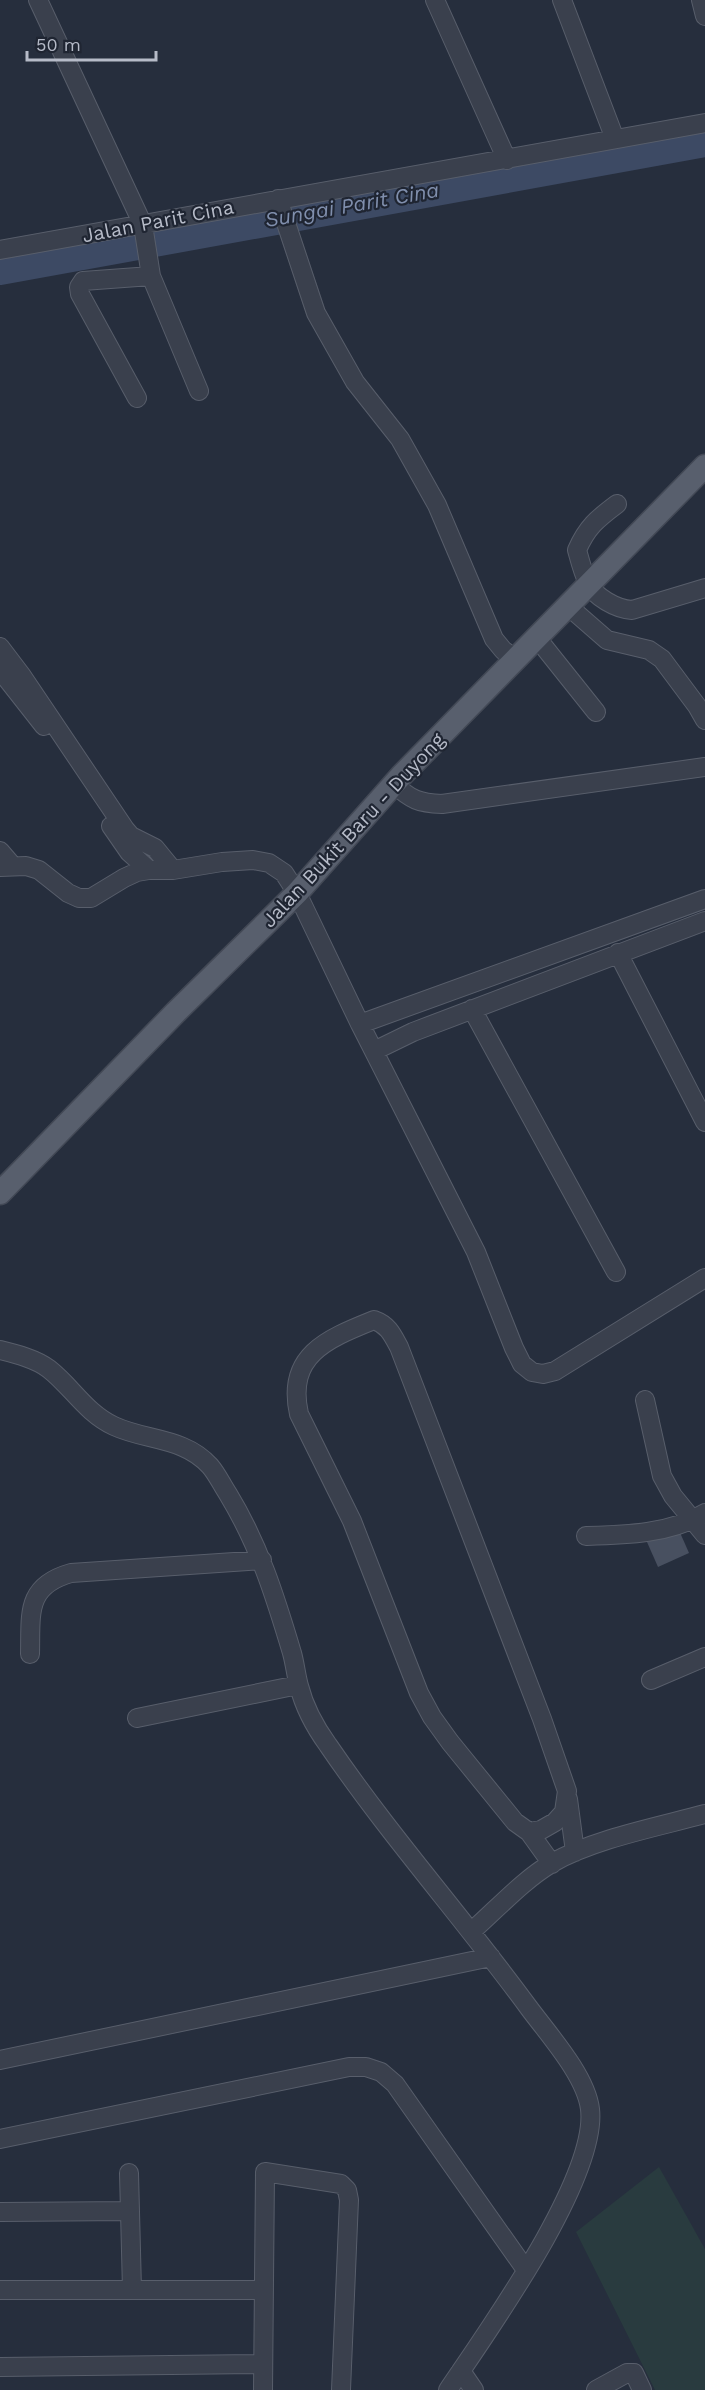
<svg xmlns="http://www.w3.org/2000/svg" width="705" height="2390" viewBox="0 0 705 2390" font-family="'Work Sans',sans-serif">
  <rect width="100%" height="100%" fill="#262e3d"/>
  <path fill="#293b3f" d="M659,2167L705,2249V2390H655L576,2232Z"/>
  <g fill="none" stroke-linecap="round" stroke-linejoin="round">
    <path stroke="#3d4a64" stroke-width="32" d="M0,269L705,141"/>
  </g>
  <path fill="#485060" d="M678,1528L689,1553L658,1567L647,1542Z"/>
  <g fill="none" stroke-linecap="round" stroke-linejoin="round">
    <g stroke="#585e6b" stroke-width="20">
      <path id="minor" d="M38,0L143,225L151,276L83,281L79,287L80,294L137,398
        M435,0L507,160
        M562,0L615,139
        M701,0L705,16
        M278,199L316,313L355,382L400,439L437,505L494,639L503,650L516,660
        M0,250L705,123
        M151,276L199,391
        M617,504C597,519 587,527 577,550C580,561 583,573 588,583C595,597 616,609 632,610L705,588
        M568,606L607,640L649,650L662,659L697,706L705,720
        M537,638L596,712
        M0,647L22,676L125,829L131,836L155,848L173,870
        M0,670L44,726
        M394,784C411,800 419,803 442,804L705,767
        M111,826L129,852L149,870
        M0,851L12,865
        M0,867L26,866L39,870L68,893L79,898H91L124,878L137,872L149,870H173L222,862L253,860L269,863L284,873L297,893L360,1024L476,1252L514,1348L522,1364L532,1372L543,1374L555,1371L705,1278
        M618,953L705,1122
        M472,1009L616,1272
        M360,1024L705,899
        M374,1051L413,1032L705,921
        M0,1350C16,1354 36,1359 49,1369C72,1387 86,1413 114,1426C146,1441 184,1437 210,1466C217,1474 222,1485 228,1494C259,1545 275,1596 292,1653C295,1664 296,1675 299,1686C304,1706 315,1727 328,1745C390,1836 464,1919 529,2008C549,2035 586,2076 590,2109C598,2178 487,2332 448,2390
        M645,1400L662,1476L673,1496L705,1535
        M586,1536C626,1535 670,1534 705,1513
        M30,1654C31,1614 25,1586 71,1573L262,1560
        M651,1680L705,1657
        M137,1718L298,1685
        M568,1799L575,1852
        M529,1832L541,1830L555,1822L564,1812L567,1791L542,1719L399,1347C392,1334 388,1325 374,1320C327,1339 286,1355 299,1414L352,1521L419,1693L432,1717L450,1742L515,1822L529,1832L552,1864
        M472,1931C497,1909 523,1880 552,1863C594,1839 657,1827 705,1814
        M0,2060L491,1957
        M0,2139L349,2067H366L381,2072L395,2084L526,2270
        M129,2173L132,2290
        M0,2212L130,2211
        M0,2290H264
        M0,2367L263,2364
        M461,2371L474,2390
        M263,2390L265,2172L341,2184L347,2190L349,2200L341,2390
        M596,2390L627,2373H634L642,2390"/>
    </g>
    <g stroke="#434956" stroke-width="25">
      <path id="major" d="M0,1193L176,1012L297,893L401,776L705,466"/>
    </g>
    <use href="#minor" stroke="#3a404d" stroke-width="18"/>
    <use href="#major" stroke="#585f6d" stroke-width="22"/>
  </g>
  <g text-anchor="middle" stroke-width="4.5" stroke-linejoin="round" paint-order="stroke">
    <g font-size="20" fill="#b6bbc8" stroke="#1f2532">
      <text transform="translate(158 221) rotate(-11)" y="7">Jalan Parit Cina</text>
      <text transform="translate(353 830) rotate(-47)" y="7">Jalan Bukit Baru - Duyong</text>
    </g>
    <g font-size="21" font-style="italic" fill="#808fad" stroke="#1f2532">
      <text transform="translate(352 205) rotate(-10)" y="7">Sungai Parit Cina</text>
    </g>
  </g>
  <path d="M27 51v9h129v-9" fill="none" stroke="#b6bbc8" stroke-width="3"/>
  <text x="36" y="51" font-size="18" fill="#b6bbc8" stroke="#1f2532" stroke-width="4.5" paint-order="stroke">50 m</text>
</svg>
